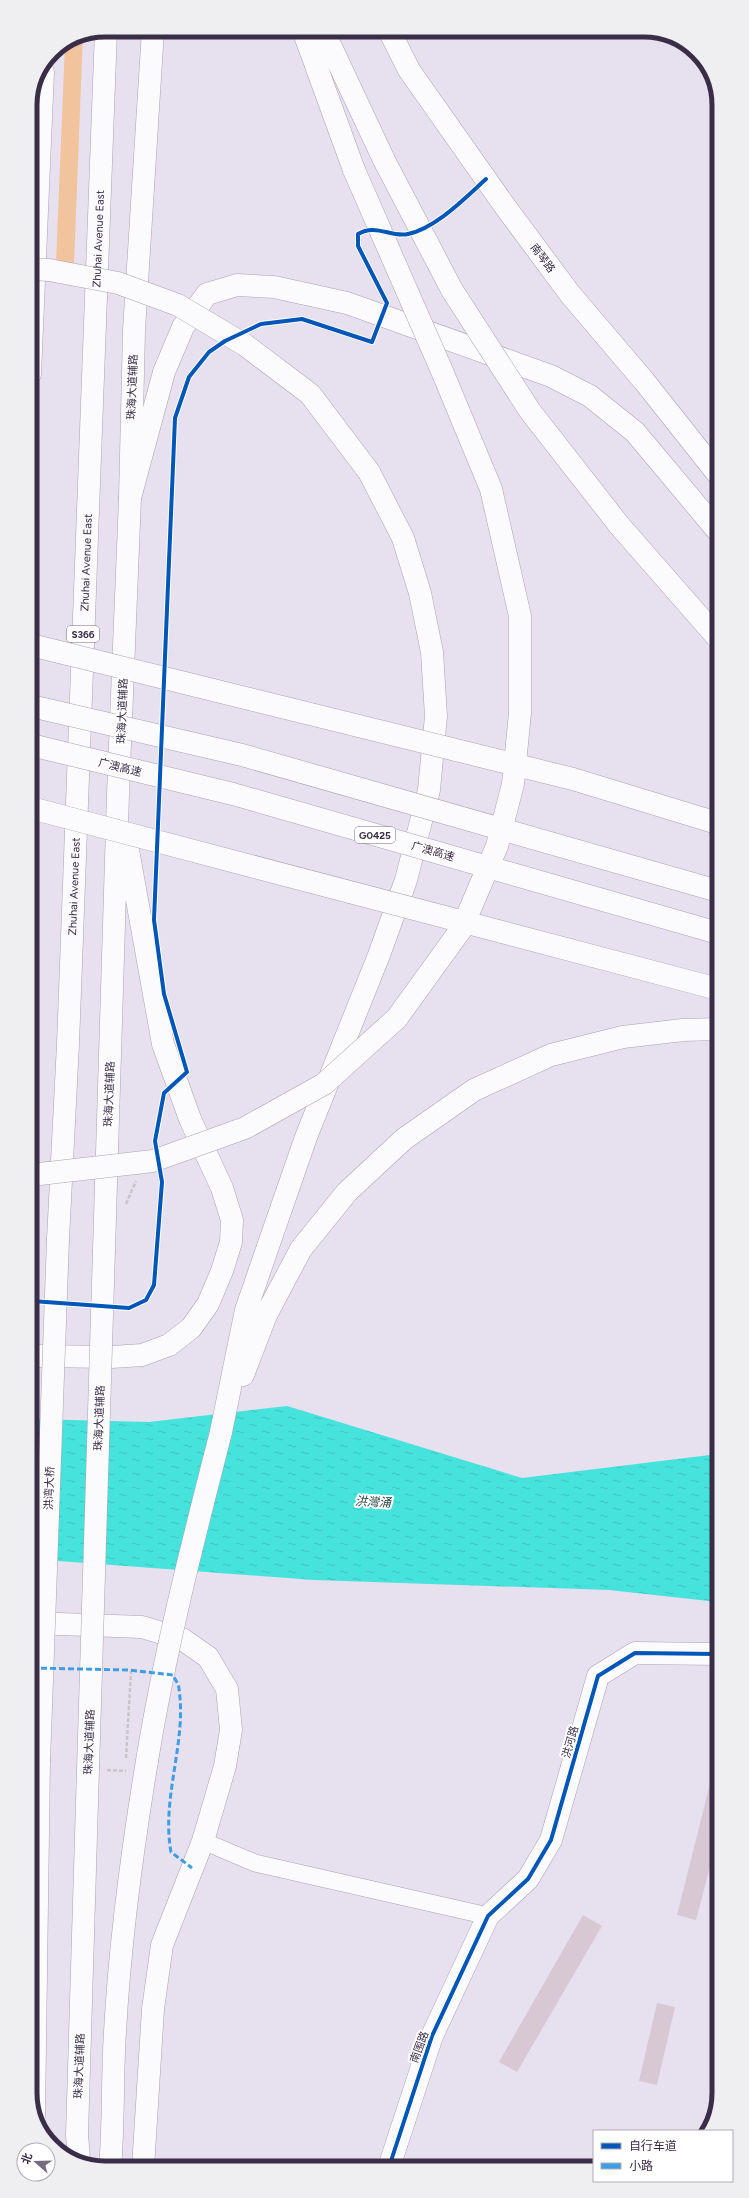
<svg xmlns="http://www.w3.org/2000/svg" width="749" height="2198" viewBox="0 0 749 2198" font-family="Figtree,'Noto Sans SC',sans-serif">
  <defs>
    <pattern id="water-ripples" width="26" height="14" patternUnits="userSpaceOnUse"><rect width="26" height="14" fill="#46e3dd"/><path d="M2 4q2-2 4 0t4 0M15 11q2-2 4 0t4 0" fill="none" stroke="#3ec3bf"/></pattern>
  </defs>
  <rect width="100%" height="100%" fill="#e7e0ef"/>
  <path fill="#f1c49e" d="M83,34L74,265L56,263L65,43L76,36Z"/>
  <path fill="url(#water-ripples)" d="M287,1406L522,1478L718,1454V1602L609,1590L314,1580L32,1559V1419L149,1422Z"/>
  <path fill="#d8c8d3" d="M714,1768L719,1769V1833L696,1920L677,1915Z
    M583,1915L602,1926L517,2072L499,2062Z
    M657,2003L675,2007L657,2085L639,2081Z"/>
  <g fill="none" stroke-linecap="round" stroke-linejoin="round">
    <g stroke="#aba2b4" stroke-width="18">
      <path id="minor" d="M203,1841L255,1863L488,1916"/>
    </g>
    <g stroke="#aba2b4" stroke-width="23">
      <path id="tertiary" d="M389,2167L432,2036L488,1916L528,1879L551,1840L598,1676L635,1653L718,1654"/>
    </g>
    <g stroke="#aba2b4" stroke-width="23">
      <path id="secondary" d="M104,1250L118,794L130,498L134,330L153,30
        M32,1356L112,1357L142,1355L169,1345L191,1328L208,1304L222,1271L231,1242L232,1220L222,1188L190,1119L163,1044L126,839
        M32,1623L142,1627L182,1639L208,1657L227,1689L231,1730L225,1766L203,1841L162,1945L153,2009L143,2168
        M79,2159L77,2135L88,1769"/>
    </g>
    <g stroke="#aba2b4" stroke-width="23">
      <path id="primary" d="M389,30L409,70L504,205L570,294L644,381L717,473
        M130,498L164,372L183,327L207,294L237,285L274,287L347,303L551,376L590,396L635,432L717,530"/>
    </g>
    <g stroke="#aba2b4" stroke-width="23">
      <g id="trunk">
        <path d="M30,374L43,72"/>
        <path id="s1" d="M58,1239L68,1044L106,30"/>
        <path d="M34,2115L39,1761"/>
      </g>
    </g>
    <g stroke="#aba2b4" stroke-width="23">
      <path id="motorway" d="M303,30L354,170
        M323,30L384,160
        M243,1375L266,1315L301,1249L347,1192L404,1139L474,1090L551,1055L623,1037L683,1030L718,1029
        M221,1432L246,1310L306,1137L379,955L406,880L429,790L436,716L432,652L420,593L403,538L369,472
        M110,2168C114,2122 112,2077 115,2032C120,1941 132,1851 147,1761"/>
    </g>
    <path stroke="#c8c4cc" stroke-width="2.5" stroke-dasharray="4 2" stroke-linecap="butt" d="M126,1204L136,1181
      M126,1758L131,1671
      M107,1770L126,1771"/>
    <use href="#minor" stroke="#fbfafd" stroke-width="17"/>
    <use href="#tertiary" stroke="#fbfafd" stroke-width="22"/>
    <use href="#secondary" stroke="#fbfafd" stroke-width="22"/>
    <use href="#primary" stroke="#fbfafd" stroke-width="22"/>
    <use href="#trunk" stroke="#fbfafd" stroke-width="22"/>
    <use href="#motorway" stroke="#fbfafd" stroke-width="22"/>
    <g stroke="#aba2b4" stroke-width="23" stroke-linecap="butt">
      <path id="secondary-bridge" d="M88,1769L104,1250"/>
    </g>
    <g stroke="#aba2b4" stroke-width="23" stroke-linecap="butt">
      <path id="trunk-bridge" d="M39,1761L58,1239"/>
    </g>
    <g stroke="#aba2b4" stroke-width="23" stroke-linecap="butt">
      <path id="motorway-bridge" d="M384,160L452,290L530,411L619,525L717,637
        M30,269L49,270L118,283L178,305L245,345L310,394L369,472
        M31,645L573,779L717,823
        M31,706L242,755L718,891
        M31,745L233,794L718,933
        M31,808L718,989
        M31,1175L153,1161L245,1128L324,1084L397,1018L462,928L497,846L513,784L520,713V616L491,489L442,371L354,170
        M147,1761C165,1650 193,1541 221,1432"/>
    </g>
    <use href="#secondary-bridge" stroke="#fbfafd" stroke-width="22"/>
    <use href="#trunk-bridge" stroke="#fbfafd" stroke-width="22"/>
    <use href="#motorway-bridge" stroke="#fbfafd" stroke-width="22"/>
    <path stroke="#3e9de4" stroke-width="3" stroke-dasharray="6 3" stroke-linecap="butt" d="M32,1668L128,1670L173,1675C175,1680 179,1684 179,1689C187,1742 161,1798 171,1852L192,1868"/>
    <g stroke="#fff" stroke-width="6">
      <path id="cycleway" d="M32,1301L129,1308L146,1300L154,1285L162,1182L155,1141L164,1093L187,1072L164,994L154,920L175,418L189,377L209,352L225,341L261,324L302,319L372,342L387,303L358,246V234C376,223 391,238 408,234C436,228 465,198 486,179
        M389,2167L432,2036L488,1916L528,1879L551,1840L598,1676L635,1653L718,1654"/>
    </g>
    <use href="#cycleway" stroke="#0057b8" stroke-width="4"/>
  </g>
  <g text-anchor="middle" stroke-width="4" stroke-linejoin="round" paint-order="stroke">
    <g fill="#fff" stroke="#746c7e" stroke-width="1">
      <rect x="67" y="626" width="32" height="16" rx="3"/>
      <rect x="355" y="827" width="40" height="16" rx="3"/>
    </g>
    <g font-size="10" font-weight="bold" fill="#392d47">
      <text x="83" y="638">S366</text>
      <text x="375" y="839">G0425</text>
    </g>
    <g font-size="11" fill="#392d47" stroke="#fff">
      <text dy="4" stroke="none"><textPath href="#s1" startOffset="1001">Zhuhai Avenue East</textPath></text>
      <text transform="translate(543 258) rotate(53)" y="4">南琴路</text>
      <text transform="translate(132 387) rotate(-88)" y="4">珠海大道辅路</text>
      <text dy="4" stroke="none"><textPath href="#s1" startOffset="677">Zhuhai Avenue East</textPath></text>
      <text transform="translate(122 711) rotate(-88)" y="4">珠海大道辅路</text>
      <text transform="translate(120 767) rotate(14)" y="4">广澳高速</text>
      <text transform="translate(433 851) rotate(16)" y="4">广澳高速</text>
      <text dy="4" stroke="none"><textPath href="#s1" startOffset="353">Zhuhai Avenue East</textPath></text>
      <text transform="translate(109 1094) rotate(-88)" y="4">珠海大道辅路</text>
      <text transform="translate(99 1418) rotate(-88)" y="4">珠海大道辅路</text>
      <text transform="translate(49 1488) rotate(-88)" y="4">洪湾大桥</text>
      <text transform="translate(89 1742) rotate(-88)" y="4">珠海大道辅路</text>
      <text transform="translate(570 1742) rotate(-74)" y="4">洪河路</text>
      <text transform="translate(419 2047) rotate(-70)" y="4">南围路</text>
      <text transform="translate(79 2066) rotate(-88)" y="4">珠海大道辅路</text>
    </g>
    <g font-size="12" font-style="italic" fill="#26433f" stroke="#fff">
      <text transform="translate(373 1502) rotate(3)" y="4">洪灣涌</text>
    </g>
  </g>
  <path d="M0 0H749V2198H0ZM105 37H644A68 68 0 0 1 712 105V2093A68 68 0 0 1 644 2161H105A68 68 0 0 1 37 2093V105A68 68 0 0 1 105 37Z" fill="#efeef0" fill-rule="evenodd"/>
  <path fill="none" stroke="#392d47" stroke-width="5" d="M105 37H644A68 68 0 0 1 712 105V2093A68 68 0 0 1 644 2161H105A68 68 0 0 1 37 2093V105A68 68 0 0 1 105 37Z"/>
  <rect x="593" y="2130" width="140" height="52" fill="#ffffff" stroke="#b0abb5"/>
  <rect x="601" y="2143" width="20" height="6" fill="#0057b8" stroke="#b0abb5"/>
  <text x="629" y="2150" font-size="12" fill="#392d47">自行车道</text>
  <rect x="601" y="2163" width="20" height="6" fill="#3e9de4" stroke="#b0abb5"/>
  <text x="629" y="2170" font-size="12" fill="#392d47">小路</text>
  <g transform="translate(36 2162) rotate(290)"><circle r="19" fill="#ffffff" stroke="#b0abb5"/>
  <path d="M0-3L7 15L0 10L-7 15Z" fill="#766c82"/>
  <text y="-6" font-size="11" font-weight="bold" text-anchor="middle" fill="#392d47">北</text>
  </g>
</svg>
